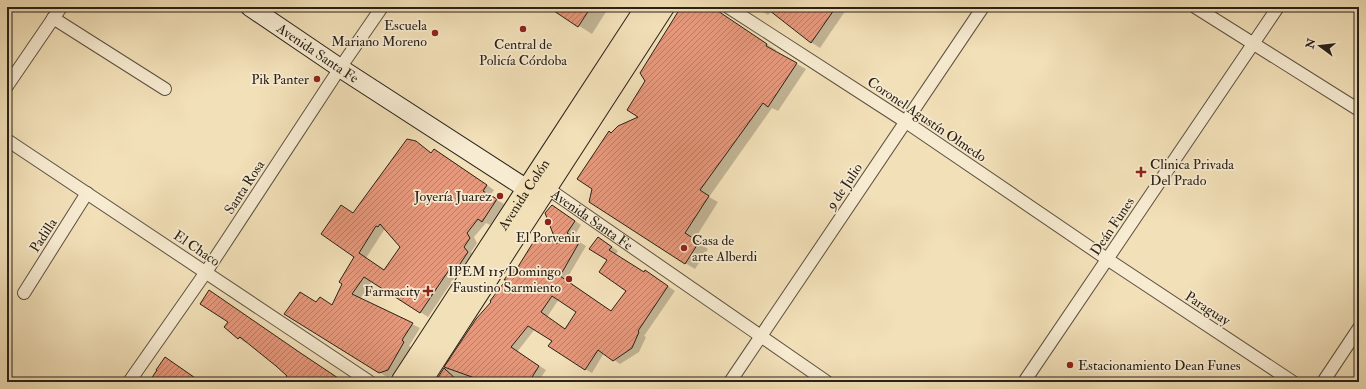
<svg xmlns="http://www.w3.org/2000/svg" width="1366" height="389" viewBox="0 0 1366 389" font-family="'IM FELL Double Pica',serif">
  <defs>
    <pattern id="building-hatch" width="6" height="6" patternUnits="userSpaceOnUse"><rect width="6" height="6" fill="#e5987c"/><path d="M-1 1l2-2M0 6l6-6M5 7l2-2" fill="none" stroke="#ba7c65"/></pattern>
  </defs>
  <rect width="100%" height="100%" fill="#f2e0b8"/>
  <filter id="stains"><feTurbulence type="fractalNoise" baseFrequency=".005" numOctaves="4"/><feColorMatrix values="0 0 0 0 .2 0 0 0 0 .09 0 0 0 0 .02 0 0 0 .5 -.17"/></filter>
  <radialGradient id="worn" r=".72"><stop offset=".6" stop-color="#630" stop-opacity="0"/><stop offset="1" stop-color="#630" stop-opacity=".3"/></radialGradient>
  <path fill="#0003" fill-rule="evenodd" d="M549,7H609L592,34Z
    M682,7H711L776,50L775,52L806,69L778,111L772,108L709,197L718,202L694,240L708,249L695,269L685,263L611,134L640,117L647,81Z
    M755,7H848L820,48L811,42L772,11L768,15Z
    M422,146L432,154L434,150L442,154L494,190L490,196L504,204L490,225L486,223L474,237L477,243L471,252L475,257L464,273L459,271L428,317L372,281L360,299L420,328L409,346L411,347L396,374L387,377L379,372L316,303L333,306L355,257L354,214ZM384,230H386L402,247L385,271L366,258Z
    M560,210L581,225L573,238L586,246L566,280L611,311L627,290L608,260L605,242L618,251L616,254L644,273L652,275L675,291L644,336L646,337L639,352L620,364L604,353L592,373L585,369L553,341L535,329L517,352L546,370L538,382H436L476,320L493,302L517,271L559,246ZM559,299L578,312L565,330L547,317Z
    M210,291L310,360L344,382H284L288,376L247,341L246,343L239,338L225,327L230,321Z
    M559,378L566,382H556Z"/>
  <path fill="url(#building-hatch)" stroke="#2a2118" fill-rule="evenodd" d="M548,7H591L578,27Z
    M681,7H712L767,44L766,46L797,63L768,107L763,103L700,190L709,196L685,233L699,242L685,264L589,202L592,189L577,179L609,131L611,133L618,126L638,117L627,110L645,81L640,73Z
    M765,7H836L811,43Z
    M407,139L416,141L431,153L434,149L487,185L483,191L497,199L482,222L478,219L467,233L470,238L464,247L468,252L456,270L451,267L420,313L364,277L352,294L413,323L402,340L404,342L388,370L379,373L284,314L300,292L316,302L320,297L332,305L342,284L339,282L354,257L321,234L341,205L353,213ZM380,224L400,247L384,270L359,253L376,226L378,227Z
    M552,205L575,221L567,233L580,241L560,276L611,311L626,291L599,272L607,260L589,249L598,237L612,247L609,250L644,272L645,270L668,286L638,331L639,332L632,348L613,361L598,350L585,370L548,346L552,341L528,326L511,347L539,366L529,382H486L444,367L476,319L491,302L490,301L506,280H504L513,267L516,270L539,233L557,244L545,213ZM552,296L576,312L565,329L541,312Z
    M209,290L302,354L344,382H283L287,376L276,366L240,337L238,339L224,327L228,322L200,304Z
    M165,357L201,382H149L157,370H156Z
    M444,368L459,382H435Z"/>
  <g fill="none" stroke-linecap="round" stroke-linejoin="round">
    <g stroke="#5c5140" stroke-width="14">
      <g id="street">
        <path d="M728,7L906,122L1107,259L1293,382"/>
        <path d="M1195,7L1359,110"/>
        <path d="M53,18L165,89"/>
        <path d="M7,86L61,7"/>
        <path d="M7,140L370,382"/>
        <path id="s1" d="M547,188L827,382"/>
        <path d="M24,293L87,193"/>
        <path d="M129,382L206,272L340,68L382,7"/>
        <path d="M730,382L983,7"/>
        <path d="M1024,382L1278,7"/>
        <path d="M1323,382L1359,328"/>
      </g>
    </g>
    <g stroke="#2a2118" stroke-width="20">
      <g id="secondary">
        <path id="s2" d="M250,7L340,68L527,189L541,188"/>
      </g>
    </g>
    <g stroke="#2a2118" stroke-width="22">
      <g id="primary">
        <path id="s3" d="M401,382L646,7"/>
        <path d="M421,382L664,7"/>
      </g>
    </g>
    <use href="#street" stroke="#f7ebd1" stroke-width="12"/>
    <use href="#secondary" stroke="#f7ebd1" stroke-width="18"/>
    <use href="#primary" stroke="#f2e0b8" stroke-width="20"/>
  </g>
  <g fill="#8f2418" stroke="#f7ebd1" stroke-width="1.5">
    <circle cx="523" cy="29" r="4"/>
    <circle cx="435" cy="33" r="4"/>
    <circle cx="317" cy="79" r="4"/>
    <path d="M1139 166h4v4h4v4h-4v4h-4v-4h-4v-4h4z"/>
    <circle cx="500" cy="196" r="4"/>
    <circle cx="548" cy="222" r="4"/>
    <circle cx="684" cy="248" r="4"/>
    <circle cx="569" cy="279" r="4"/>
    <path d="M426 285h4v4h4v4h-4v4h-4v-4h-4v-4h4z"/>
    <circle cx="1070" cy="365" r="4"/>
  </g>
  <g text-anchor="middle" stroke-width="3.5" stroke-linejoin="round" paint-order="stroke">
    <g font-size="14" fill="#2a2118" stroke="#f7ebd1" text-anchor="end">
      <text x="427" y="30">Escuela<tspan x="427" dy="16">Mariano Moreno</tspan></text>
      <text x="523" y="49" text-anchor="middle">Central de<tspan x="523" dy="16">Policía Córdoba</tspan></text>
      <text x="309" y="84">Pik Panter</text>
      <text x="1150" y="169" text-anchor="start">Clinica Privada<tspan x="1150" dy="16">Del Prado</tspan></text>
      <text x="492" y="201">Joyería Juarez</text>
      <text x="548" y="242" text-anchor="middle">El Porvenir</text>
      <text x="692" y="245" text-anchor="start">Casa de<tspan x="692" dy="16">arte Alberdi</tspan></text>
      <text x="561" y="276">IPEM 115 Domingo<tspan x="561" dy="16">Faustino Sarmiento</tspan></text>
      <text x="420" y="296">Farmacity</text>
      <text x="1078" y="370" text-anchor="start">Estacionamiento Dean Funes</text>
    </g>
    <g font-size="14" fill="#2a2118" stroke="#f7ebd1">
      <text dy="5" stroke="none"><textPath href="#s2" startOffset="82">Avenida Santa Fe</textPath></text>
      <text transform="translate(927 119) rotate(34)" y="5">Coronel Agustín Olmedo</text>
      <text transform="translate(844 186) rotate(-56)" y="5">9 de Julio</text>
      <text transform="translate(244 187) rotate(-57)" y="5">Santa Rosa</text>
      <text dy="5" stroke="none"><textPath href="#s3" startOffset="224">Avenida Colón</textPath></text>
      <text dy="5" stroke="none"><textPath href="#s1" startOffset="55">Avenida Santa Fe</textPath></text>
      <text transform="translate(1112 226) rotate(-56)" y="5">Deán Funes</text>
      <text transform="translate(43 235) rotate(-57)" y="5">Padilla</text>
      <text transform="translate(197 248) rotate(34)" y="5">El Chaco</text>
      <text transform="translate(1208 308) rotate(33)" y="5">Paraguay</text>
    </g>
  </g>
  <rect width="1366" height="389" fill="none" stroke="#f2e0b8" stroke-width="24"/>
  <rect x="8" y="8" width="1350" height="373" fill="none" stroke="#2a2118" stroke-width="2"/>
  <rect x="12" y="12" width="1342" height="365" fill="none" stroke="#2a2118"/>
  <g transform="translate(1320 46) rotate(285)" stroke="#f7ebd1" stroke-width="3" paint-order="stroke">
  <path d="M0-3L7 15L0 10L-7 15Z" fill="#2a2118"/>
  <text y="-6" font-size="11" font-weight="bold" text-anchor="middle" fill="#2a2118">N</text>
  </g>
  <rect width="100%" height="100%" filter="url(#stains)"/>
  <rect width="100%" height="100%" fill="url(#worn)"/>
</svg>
